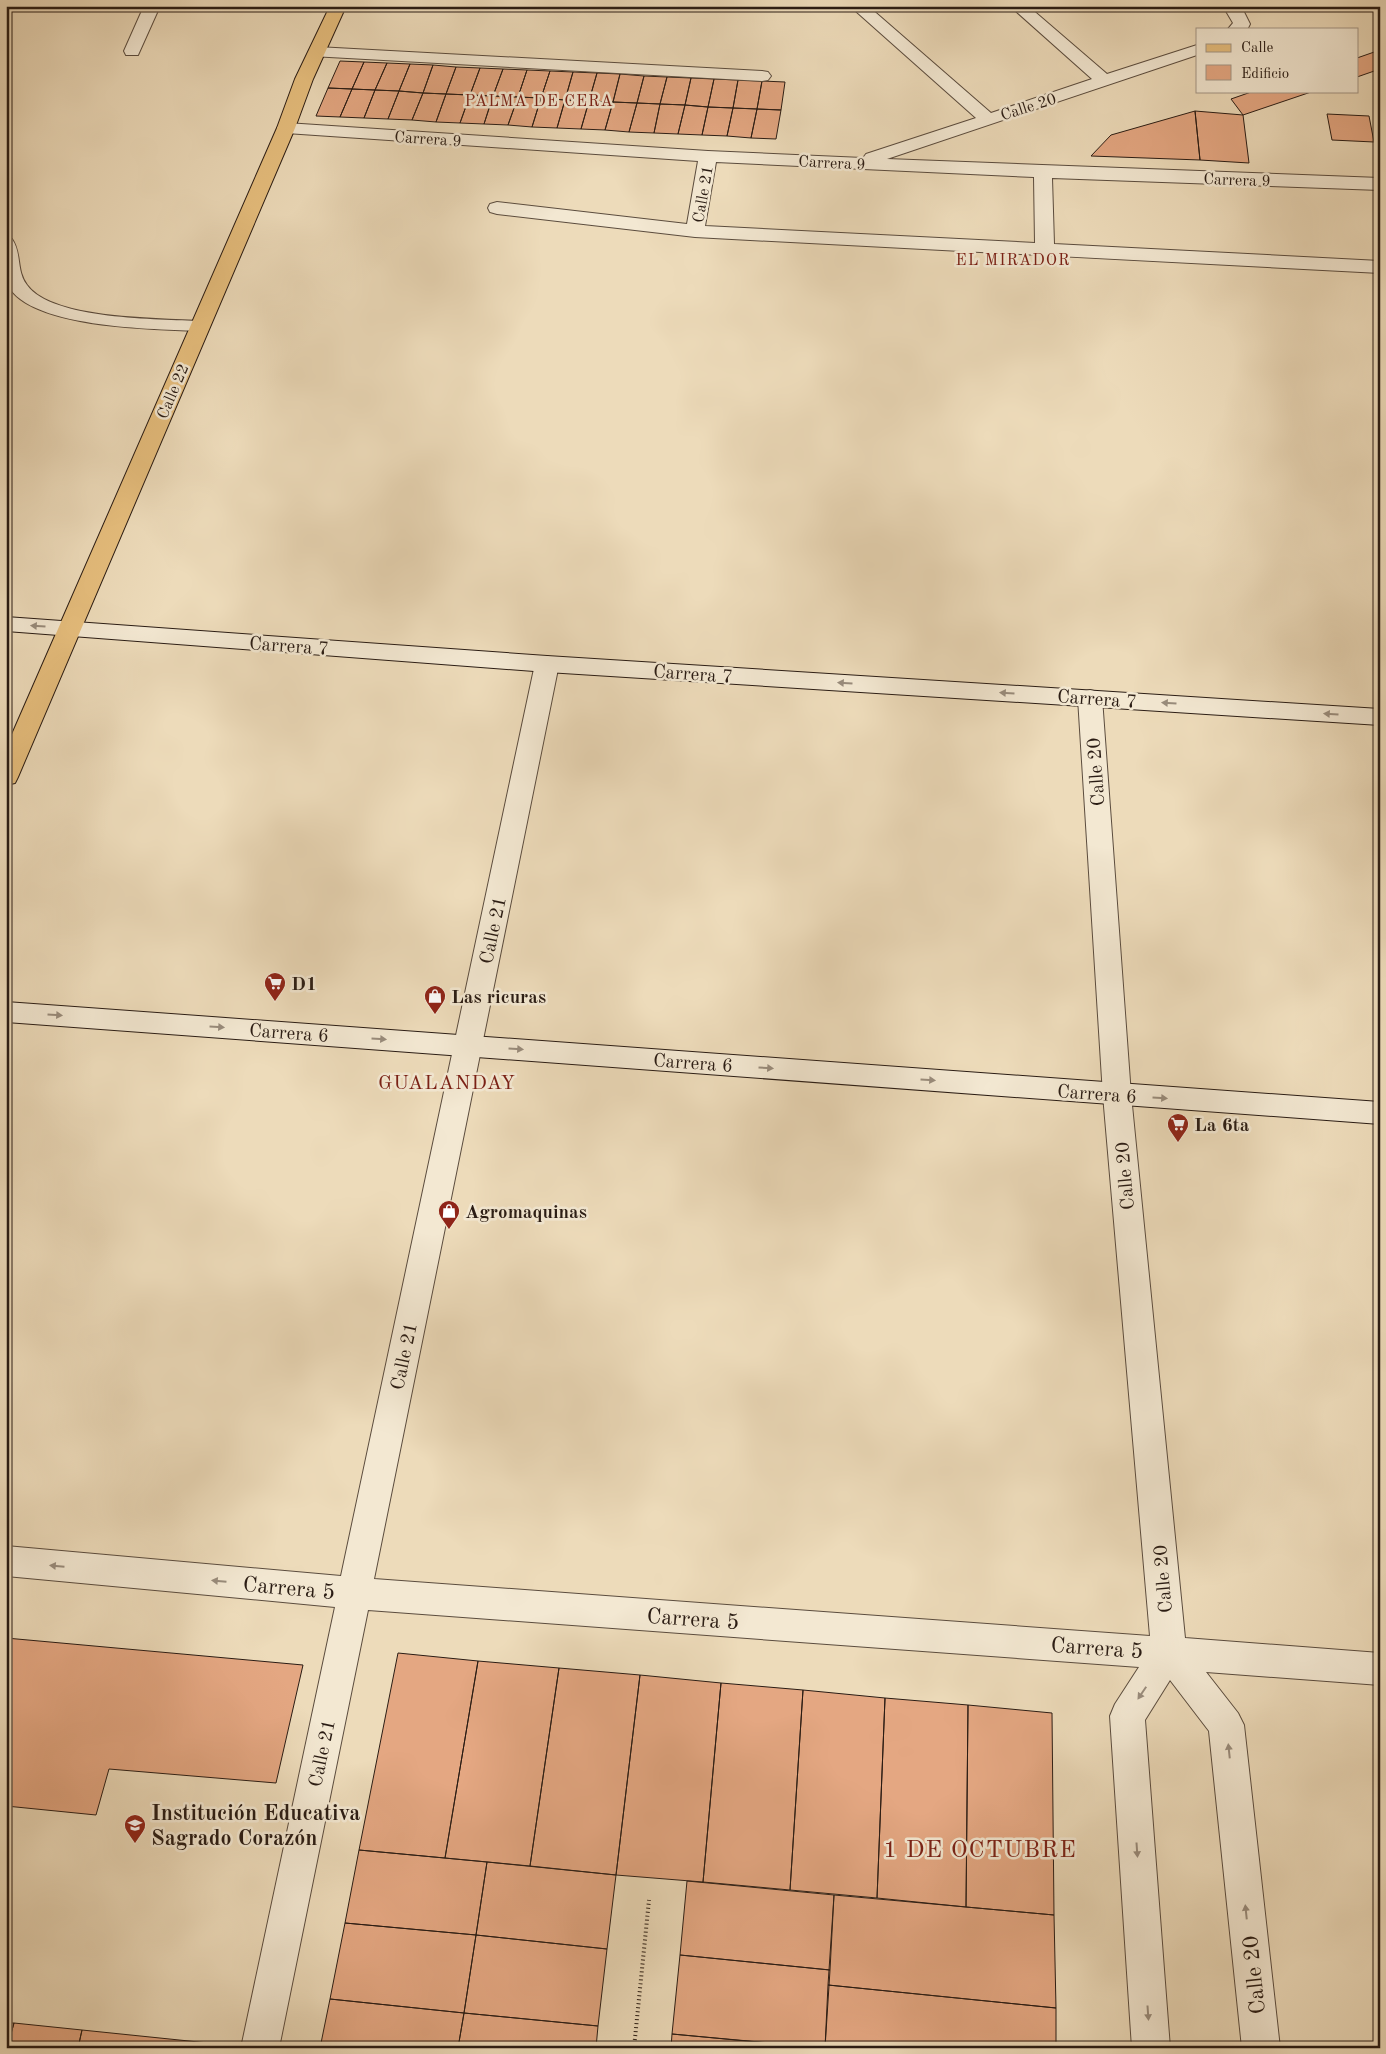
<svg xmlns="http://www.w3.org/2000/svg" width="1386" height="2054" viewBox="0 0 1386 2054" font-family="'Old Standard TT',serif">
  <rect width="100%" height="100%" fill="#eddbba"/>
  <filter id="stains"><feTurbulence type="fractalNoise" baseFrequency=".004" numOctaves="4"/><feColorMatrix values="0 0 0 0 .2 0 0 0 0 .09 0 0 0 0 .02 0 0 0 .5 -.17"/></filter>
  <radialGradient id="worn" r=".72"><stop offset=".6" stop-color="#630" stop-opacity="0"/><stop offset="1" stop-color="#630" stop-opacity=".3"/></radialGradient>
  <path fill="#e4a782" stroke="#2a1c14" d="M1380,50V69L1357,77V58Z
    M340,61L364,62L352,89L328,88Z
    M364,62L387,63L375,90L352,89Z
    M387,63L410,64L399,91L375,90Z
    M410,64L433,65L423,93L399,91Z
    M433,65L456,67L446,94L423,93Z
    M456,67L480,68L470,95L446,94Z
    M480,68L503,69L493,96L470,95Z
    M503,69L527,70L518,97L493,96Z
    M527,70L550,71L541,98L518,97Z
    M550,71L573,72L565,100L541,98Z
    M573,72L597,73L589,101L565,100Z
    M597,73L620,74L613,102L589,101Z
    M620,74L644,76L637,103L613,102Z
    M644,76L667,77L660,104L637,103Z
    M667,77L691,78L685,105L660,104Z
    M691,78L714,79L708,107L685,105Z
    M714,79L738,80L733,108L708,107Z
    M738,80L762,81L757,109L733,108Z
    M762,81L785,82L781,110L757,109Z
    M328,88L352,89L340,117L316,116Z
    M352,89L375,90L364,118L340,117Z
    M375,90L399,91L388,119L364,118Z
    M399,91L423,93L412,120L388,119Z
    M1254,91H1314L1243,115L1231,99Z
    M423,93L446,94L436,122L412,120Z
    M446,94L470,95L460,123L436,122Z
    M470,95L493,96L484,124L460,123Z
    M493,96L518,97L508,125L484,124Z
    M518,97L541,98L532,127L508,125Z
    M541,98L565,100L557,128L532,127Z
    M565,100L589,101L581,129L557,128Z
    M589,101L613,102L605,130L581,129Z
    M613,102L637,103L629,132L605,130Z
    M637,103L660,104L654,133L629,132Z
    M660,104L685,105L678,134L654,133Z
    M685,105L708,107L702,135L678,134Z
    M708,107L733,108L727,136L702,135Z
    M733,108L757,109L751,138L727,136Z
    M757,109L781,110L776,139L751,138Z
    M1195,111L1200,160L1091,156L1111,135Z
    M1195,111L1243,115L1249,163L1200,160Z
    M1327,114L1369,116L1374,142L1332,140Z
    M6,1638L303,1665L276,1783L109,1769L96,1815L6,1806Z
    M398,1653L478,1661L445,1858L359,1850Z
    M478,1661L559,1668L530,1866L445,1858Z
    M559,1668L640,1675L616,1875L530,1866Z
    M640,1675L721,1683L703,1882L616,1875Z
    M721,1683L803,1690L790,1890L703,1882Z
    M803,1690L885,1698L877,1898L790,1890Z
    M885,1698L968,1705L966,1907L877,1898Z
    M968,1705L1052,1713L1054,1915L966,1907Z
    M359,1850L487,1862L476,1935L345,1923Z
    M487,1862L616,1875L607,1949L476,1935Z
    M687,1881L834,1895L830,1970L680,1955Z
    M834,1895L1054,1915L1056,2008L828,1985Z
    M345,1923L476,1935L464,2013L330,1999Z
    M476,1935L607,1949L598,2026L464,2013Z
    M680,1955L830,1970L825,2048L672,2034Z
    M828,1985L1056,2008V2048H825Z
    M330,1999L464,2013L458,2048H320Z
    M464,2013L598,2026L596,2048H458Z
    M6,2023H14L7,2048H6Z
    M14,2023L82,2030L78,2048H7Z
    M82,2030L218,2044L217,2048H78Z
    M672,2034L820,2048H671Z"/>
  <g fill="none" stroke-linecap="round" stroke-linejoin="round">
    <g stroke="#5b4c3e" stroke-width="2">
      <path id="lane" d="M6,237L12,239C22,253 16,271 27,285C52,320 160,319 200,321L206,322L209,326L206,330L200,331C159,329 20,329 6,280C3,269 6,249 6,237Z"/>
    </g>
    <g stroke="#5b4c3e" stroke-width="2">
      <path id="street" d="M144,6H160L138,55H126L124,51Z
        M850,6H868L991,113L1092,79L1010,6H1028L1107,74L1197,45V55L887,159L1380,178V190L1052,178L1054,244L1380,261V273L695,237L497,214L490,212L488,208L490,204L497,202L687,224L698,161L286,133L280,132L277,128L280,124L286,123L708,151L863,158L866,154L976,118ZM716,162L1034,177L1035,243L705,226Z
        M1223,6H1241L1250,24L1248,28L1228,29L1233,23Z
        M317,47L762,71L768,72L771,76L768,80L762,81L311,56L309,52L311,48Z
        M547,656L555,659L559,664L374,1579L1150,1636L1103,1095L1078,698L1082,692L1090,690L1098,692L1102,698L1131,1095L1185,1638L1380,1653V1685L1206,1672L1238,1713L1244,1725L1280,2048H1242L1209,1731L1170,1680L1145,1720L1170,2048H1132L1110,1716L1115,1704L1139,1667L368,1610L279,2048H241L335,1607L6,1576V1546L341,1576L535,664L539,659Z"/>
    </g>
    <g stroke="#2a1c14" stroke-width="2">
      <path id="secondary" d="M6,617L547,656L1380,709V725L547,672L6,631Z
        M6,1002L1380,1102V1124L6,1022Z"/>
    </g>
    <g stroke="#2a1c14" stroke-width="2">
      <path id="primary" d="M330,6H346L313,79L295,128L18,777L15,783L6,785V748L277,128L295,79Z"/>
    </g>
    <path stroke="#2a1c14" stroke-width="4" stroke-dasharray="1 3" stroke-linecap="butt" d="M634,2048L649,1900"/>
    <use href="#lane" fill="#f3e8d2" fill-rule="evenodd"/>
    <use href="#street" fill="#f3e8d2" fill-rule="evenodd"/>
    <use href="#secondary" fill="#f3e8d2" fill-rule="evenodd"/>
    <use href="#primary" fill="#e6be7d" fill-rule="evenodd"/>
  </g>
  <defs><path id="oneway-solid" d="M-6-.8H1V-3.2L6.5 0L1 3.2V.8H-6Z" transform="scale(1.25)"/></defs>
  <g fill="#998c7c">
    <use href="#oneway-solid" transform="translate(38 626) rotate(-176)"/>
    <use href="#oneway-solid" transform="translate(845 683) rotate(-176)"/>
    <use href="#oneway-solid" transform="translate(1007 693) rotate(-176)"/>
    <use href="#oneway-solid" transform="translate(1169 703) rotate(-176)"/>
    <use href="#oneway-solid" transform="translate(1331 714) rotate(-176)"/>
    <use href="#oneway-solid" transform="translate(55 1015) rotate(4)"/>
    <use href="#oneway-solid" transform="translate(217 1027) rotate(4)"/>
    <use href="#oneway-solid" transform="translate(379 1039) rotate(4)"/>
    <use href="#oneway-solid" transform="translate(516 1049) rotate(4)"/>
    <use href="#oneway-solid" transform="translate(766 1068) rotate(4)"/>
    <use href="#oneway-solid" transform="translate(928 1080) rotate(4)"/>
    <use href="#oneway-solid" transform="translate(1160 1098) rotate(4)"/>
    <use href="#oneway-solid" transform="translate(57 1566) rotate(-175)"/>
    <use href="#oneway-solid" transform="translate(219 1581) rotate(-175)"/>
    <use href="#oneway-solid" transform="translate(1142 1693) rotate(124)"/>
    <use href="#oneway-solid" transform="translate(1229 1751) rotate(-96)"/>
    <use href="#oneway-solid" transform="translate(1137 1850) rotate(86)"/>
    <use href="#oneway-solid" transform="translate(1246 1912) rotate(-96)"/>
    <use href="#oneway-solid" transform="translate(1148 2013) rotate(86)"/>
  </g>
  <defs>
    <g id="supermarket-pin" transform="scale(1.125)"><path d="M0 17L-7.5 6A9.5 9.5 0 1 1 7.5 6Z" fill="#8f2418" stroke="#f3e8d2"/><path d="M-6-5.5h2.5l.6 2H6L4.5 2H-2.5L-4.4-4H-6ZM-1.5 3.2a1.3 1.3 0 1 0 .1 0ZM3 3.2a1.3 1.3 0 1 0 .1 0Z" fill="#fff"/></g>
    <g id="shop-pin" transform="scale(1.125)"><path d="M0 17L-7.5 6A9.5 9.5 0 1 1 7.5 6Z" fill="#8f2418" stroke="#f3e8d2"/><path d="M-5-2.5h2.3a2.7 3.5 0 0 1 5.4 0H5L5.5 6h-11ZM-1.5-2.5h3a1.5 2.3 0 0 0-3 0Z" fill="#fff"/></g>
    <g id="school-pin" transform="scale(1.125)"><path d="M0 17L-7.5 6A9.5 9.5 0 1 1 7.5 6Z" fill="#8f2418" stroke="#f3e8d2"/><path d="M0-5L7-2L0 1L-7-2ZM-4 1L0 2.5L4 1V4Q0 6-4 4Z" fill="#fff"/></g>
  </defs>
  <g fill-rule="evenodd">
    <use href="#supermarket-pin" x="275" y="983"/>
    <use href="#shop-pin" x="435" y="996"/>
    <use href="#supermarket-pin" x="1178" y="1124"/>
    <use href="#shop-pin" x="449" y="1211"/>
    <use href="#school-pin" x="135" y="1825"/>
  </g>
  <g text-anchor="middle" stroke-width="5" stroke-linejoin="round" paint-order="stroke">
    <g font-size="16" letter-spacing="1" fill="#7a1f14" stroke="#f3e8d2">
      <text x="539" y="106">PALMA DE CERA</text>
      <text x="1013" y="265">EL MIRADOR</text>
    </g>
    <g font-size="16" fill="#2a1c14" stroke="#f3e8d2">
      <text transform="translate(1028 106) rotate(-18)" y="6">Calle 20</text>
      <text transform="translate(428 138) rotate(4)" y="6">Carrera 9</text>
      <text transform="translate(832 162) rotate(3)" y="6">Carrera 9</text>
      <text transform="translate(1237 179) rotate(2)" y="6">Carrera 9</text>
      <text transform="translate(702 194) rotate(-80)" y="6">Calle 21</text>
      <text transform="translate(172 391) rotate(-67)" y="6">Calle 22</text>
    </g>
    <g font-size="19" fill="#2a1c14" stroke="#f3e8d2">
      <text transform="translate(289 645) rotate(4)" y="7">Carrera 7</text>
      <text transform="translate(693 673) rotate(4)" y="7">Carrera 7</text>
      <text transform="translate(1097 698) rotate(4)" y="7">Carrera 7</text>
      <text transform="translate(1095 772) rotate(-94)" y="7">Calle 20</text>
      <text transform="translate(492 930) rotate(-78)" y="7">Calle 21</text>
      <text transform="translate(289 1032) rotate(4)" y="7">Carrera 6</text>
      <text transform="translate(693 1062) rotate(4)" y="7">Carrera 6</text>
      <text transform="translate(1097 1093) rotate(4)" y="7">Carrera 6</text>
      <text transform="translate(1124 1176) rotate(-95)" y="7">Calle 20</text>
      <text transform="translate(403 1356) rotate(-78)" y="7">Calle 21</text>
      <text transform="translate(1162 1579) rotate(-95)" y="7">Calle 20</text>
      <text transform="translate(321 1753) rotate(-78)" y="7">Calle 21</text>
    </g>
    <g font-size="19" font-weight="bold" fill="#2a1c14" stroke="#f3e8d2" text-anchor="start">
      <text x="291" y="990">D1</text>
      <text x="451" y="1003">Las ricuras</text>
      <text x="1194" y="1131">La 6ta</text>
      <text x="465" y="1218">Agromaquinas</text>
    </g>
    <g font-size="20" letter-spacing="1" fill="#7a1f14" stroke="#f3e8d2">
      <text x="447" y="1089">GUALANDAY</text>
    </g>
    <g font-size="22" fill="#2a1c14" stroke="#f3e8d2">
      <text transform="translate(289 1587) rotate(5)" y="8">Carrera 5</text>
      <text transform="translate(693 1618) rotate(4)" y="8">Carrera 5</text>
      <text transform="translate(1097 1647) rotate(4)" y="8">Carrera 5</text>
      <text transform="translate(1253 1975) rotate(-96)" y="8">Calle 20</text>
    </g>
    <g font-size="22" font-weight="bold" fill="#2a1c14" stroke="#f3e8d2" text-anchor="start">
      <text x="151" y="1820">Institución Educativa<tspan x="151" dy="25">Sagrado Corazón</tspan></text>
    </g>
    <g font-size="24" letter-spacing="1" fill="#7a1f14" stroke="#f3e8d2">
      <text x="980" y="1857">1 DE OCTUBRE</text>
    </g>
  </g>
  <rect width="1386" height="2054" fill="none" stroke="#eddbba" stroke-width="25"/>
  <rect x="8" y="8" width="1371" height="2039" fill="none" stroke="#2a1c14" stroke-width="2.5"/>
  <rect x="12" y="12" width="1361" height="2029" fill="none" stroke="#2a1c14"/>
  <rect x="1196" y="28" width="162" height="65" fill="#f3e8d2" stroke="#a39686"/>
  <rect x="1206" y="44" width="25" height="8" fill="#e6be7d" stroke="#a39686"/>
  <text x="1241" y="52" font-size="15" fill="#2a1c14">Calle</text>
  <rect x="1206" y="65" width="25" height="15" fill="#e4a782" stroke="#a39686"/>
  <text x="1241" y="78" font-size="15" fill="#2a1c14">Edificio</text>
  <rect width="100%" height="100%" filter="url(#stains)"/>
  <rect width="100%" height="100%" fill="url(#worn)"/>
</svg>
